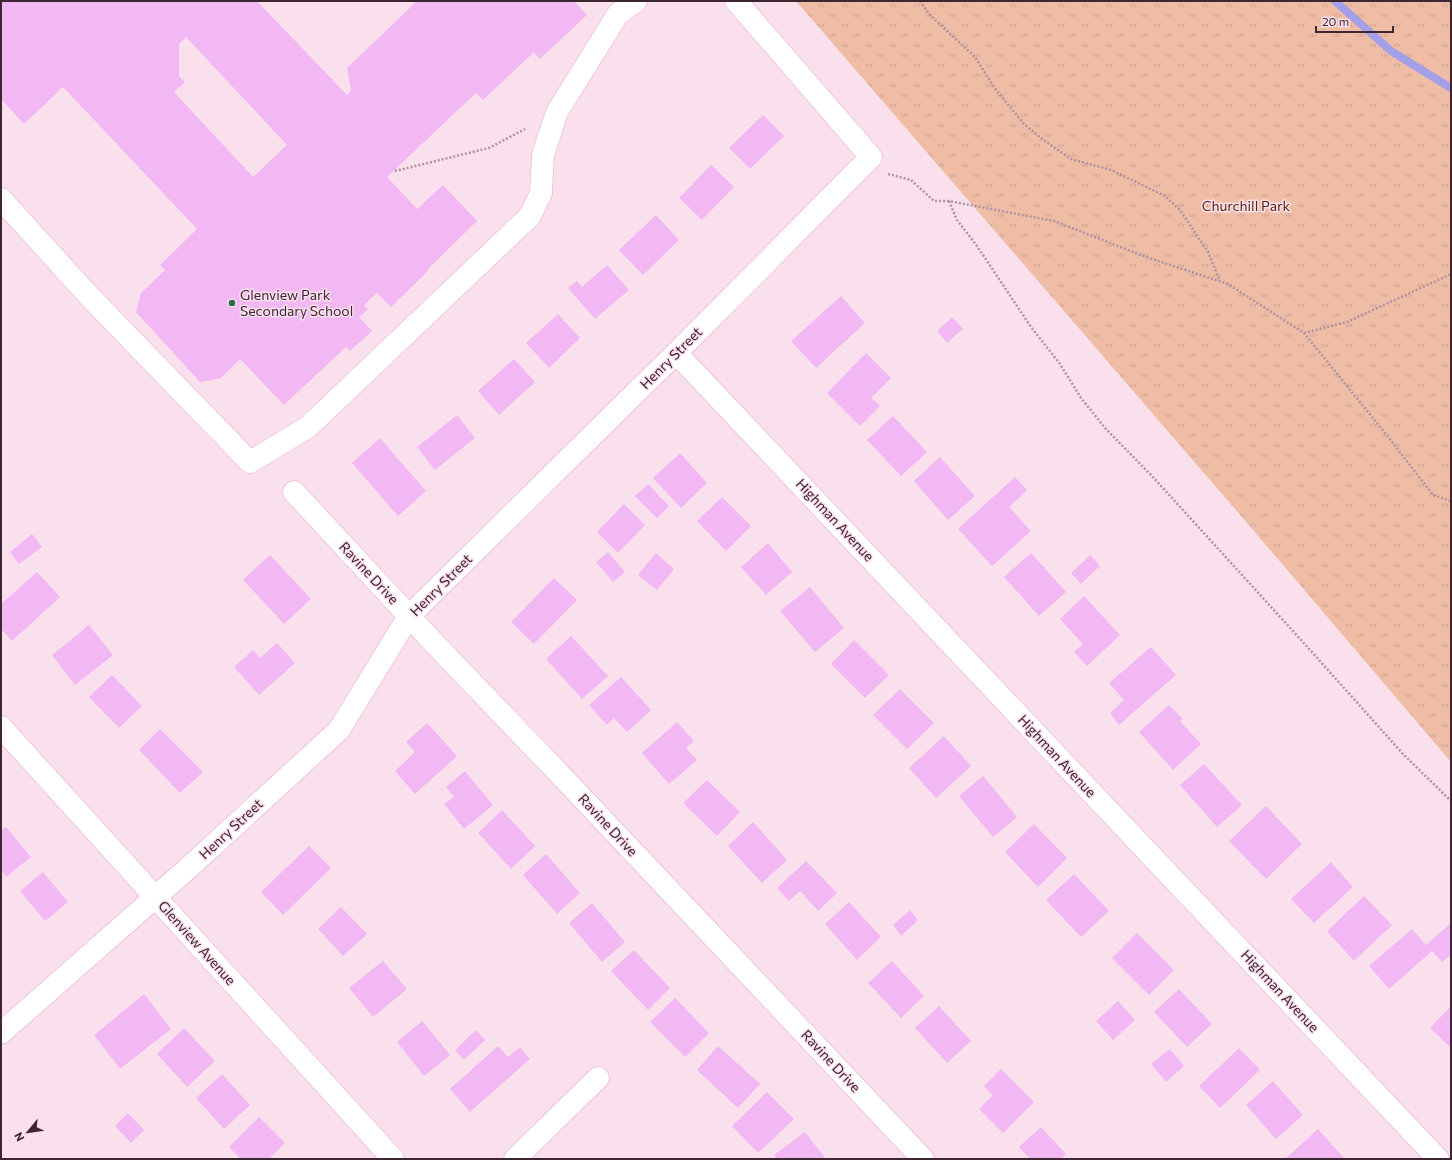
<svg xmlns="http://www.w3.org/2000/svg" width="1452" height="1160" viewBox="0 0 1452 1160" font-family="Commissioner,sans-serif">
  <defs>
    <pattern id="park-tufts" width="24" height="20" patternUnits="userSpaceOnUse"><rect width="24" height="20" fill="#efbda6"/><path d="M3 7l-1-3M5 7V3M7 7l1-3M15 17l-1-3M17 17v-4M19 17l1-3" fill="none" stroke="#cea28f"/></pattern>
  </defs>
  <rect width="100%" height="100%" fill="#fae0ed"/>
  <path fill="url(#park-tufts)" d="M796,1H1451V762L1248,524Z"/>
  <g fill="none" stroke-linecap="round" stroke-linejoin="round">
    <path stroke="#a4a0e8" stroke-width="8" d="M1335,1L1391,51L1451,88"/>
  </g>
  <path fill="#f2b8f3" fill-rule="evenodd" d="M1,1H257L347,95L351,91L347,68L417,1H574L587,15L540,59L534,52L483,100L476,93L387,177L417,209L443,185L477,221L427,270L428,271L391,307L377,293L364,305L368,309L359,317L372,331L350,351L346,347L284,405L240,359L221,378L200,382L136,312L141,293L165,270L160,265L197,229L63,87L24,124L1,99ZM186,37L287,145L253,177L174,92L185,82L179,76V44Z
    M763,115L784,136L750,169L729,148Z
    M711,165L734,187L702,220L679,198Z
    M656,215L679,240L643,275L619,250Z
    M607,265L629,290L595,319L568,288L577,281L582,287Z
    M841,296L865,323L816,368L791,341Z
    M558,314L580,338L549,368L526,343Z
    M952,317L963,329L947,343L937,331Z
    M866,353L891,378L871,398L880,406L860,426L827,393Z
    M514,359L535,382L499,415L478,391Z
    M457,415L475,438L435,470L417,447Z
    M893,416L927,452L901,476L867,440Z
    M380,438L426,491L398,516L352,463Z
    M680,453L707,483L681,508L653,478Z
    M940,457L975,496L948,520L914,481Z
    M1015,477L1027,490L1009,507L1031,531L992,566L958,529Z
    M648,484L669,506L657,518L635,496Z
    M722,497L751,526L726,551L697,521Z
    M624,504L645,525L618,553L597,532Z
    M32,534L42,547L19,564L10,552Z
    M768,543L792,572L766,595L741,567Z
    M608,552L625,572L613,582L596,562Z
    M656,553L674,569L657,590L638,575Z
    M1031,553L1066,592L1039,616L1004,577Z
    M270,555L311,599L284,624L243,580Z
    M1090,555L1100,566L1081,584L1071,573Z
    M37,572L60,597L12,641L1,629V604Z
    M554,578L577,600L534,644L511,622Z
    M810,587L844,628L815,652L780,611Z
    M1084,596L1120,635L1087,666L1074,652L1083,644L1060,619Z
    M89,625L113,655L75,685L52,655Z
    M571,636L608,676L582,699L546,659Z
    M854,640L889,675L865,698L831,664Z
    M277,643L295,663L259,695L234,667L253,650L260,658Z
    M1151,647L1176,675L1119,725L1110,713L1124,700L1109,683Z
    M112,675L142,706L119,728L89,697Z
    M621,677L651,710L627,732L614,718L607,725L589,705Z
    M900,689L934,723L907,749L873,715Z
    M1169,705L1183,719L1180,721L1201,744L1173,770L1139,732Z
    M677,722L694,741L686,748L697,760L669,784L642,753Z
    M427,723L457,756L415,794L395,771L415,752L406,742Z
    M160,729L203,772L180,793L139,750Z
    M944,736L971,766L936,798L909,768Z
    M1204,764L1242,805L1217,827L1180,785Z
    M465,771L493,805L464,829L444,804L454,797L446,787Z
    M983,776L1017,817L993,837L959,796Z
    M707,780L740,812L717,836L683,803Z
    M1266,806L1302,844L1266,879L1229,841Z
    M502,810L535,846L511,869L478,833Z
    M753,822L787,860L762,883L728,846Z
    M1034,824L1067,858L1038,887L1005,852Z
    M6,827L31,857L6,877L1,870V831Z
    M309,846L331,868L283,915L261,892Z
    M546,854L580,893L557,914L523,875Z
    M806,861L837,893L818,911L800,891L789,901L777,888Z
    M1331,862L1353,887L1314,923L1291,899Z
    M43,872L68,902L45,921L20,891Z
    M1074,874L1109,911L1081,937L1046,900Z
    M1364,896L1392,925L1354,961L1327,931Z
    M849,902L881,937L857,960L825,924Z
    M592,903L625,942L602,962L569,923Z
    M341,907L367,934L343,956L318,929Z
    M910,910L918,920L901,936L893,925Z
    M1451,923V955L1442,962L1432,951L1389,989L1369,966L1412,929L1426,945Z
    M1137,933L1174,970L1149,995L1112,958Z
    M634,950L670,988L648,1010L611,971Z
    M383,961L407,989L373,1017L349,988Z
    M892,961L924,996L901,1018L868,983Z
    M1179,989L1212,1024L1187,1047L1154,1012Z
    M144,994L171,1029L120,1069L94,1035Z
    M675,998L709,1033L685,1057L650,1022Z
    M1118,1001L1135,1020L1113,1040L1096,1021Z
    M939,1006L971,1041L947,1063L915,1028Z
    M1451,1006V1048L1430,1028Z
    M422,1021L450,1055L424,1076L397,1042Z
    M184,1028L215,1061L187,1087L157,1054Z
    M476,1030L485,1040L464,1060L455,1050Z
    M498,1046L508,1057L520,1047L530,1059L470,1112L450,1089Z
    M718,1046L760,1084L738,1108L697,1070Z
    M1239,1048L1260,1070L1220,1108L1199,1086Z
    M1170,1049L1184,1066L1166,1082L1151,1064Z
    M1001,1069L1034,1102L1003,1133L979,1109L993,1095L984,1086Z
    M222,1074L250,1105L224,1129L196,1098Z
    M1273,1081L1303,1115L1276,1139L1246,1105Z
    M767,1092L794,1119L758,1153L732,1126Z
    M128,1113L144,1130L131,1143L115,1126Z
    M259,1117L285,1143L269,1159H241L229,1147Z
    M1041,1127L1066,1154L1061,1159H1030L1019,1147Z
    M1318,1129L1345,1159H1285Z
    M805,1132L826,1159H777L774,1155Z"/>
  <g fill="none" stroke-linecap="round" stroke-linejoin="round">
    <g stroke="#e4a6c7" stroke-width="23">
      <path id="minor" d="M1,199L90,297L250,462L308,427L530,216L541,193L543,155L557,112L618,14L636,1
        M676,353L1438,1159
        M294,492L434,643L570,785L923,1159
        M1,727L393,1159
        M1,1033L185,871L339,730L409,616L676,353L871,157L736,1
        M515,1159L598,1078"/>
    </g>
    <path stroke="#ac93a0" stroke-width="2.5" stroke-dasharray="2 2" stroke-linecap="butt" d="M920,1L929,14L975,57L996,90L1024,124L1042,139L1071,159L1111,170L1165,196L1180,210L1208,252L1220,281
      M395,171L489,148L525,129
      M888,174L911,180L934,201H949L1054,221L1146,257L1228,284L1304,333L1389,438L1433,495L1451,501
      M949,201L957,220L977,246L1031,327L1060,364L1081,398L1105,428L1152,476L1302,641L1403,754L1451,801
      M1304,333L1347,322L1451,274"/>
    <use href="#minor" stroke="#fff" stroke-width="22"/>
  </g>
  <circle fill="#2d6751" stroke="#fae0ed" stroke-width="1.5" cx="232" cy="303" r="4"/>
  <g text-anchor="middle" stroke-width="3" stroke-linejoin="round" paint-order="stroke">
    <g font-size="14" fill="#55250b" stroke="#fae0ed">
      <text x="1246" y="211">Churchill Park</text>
    </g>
    <g font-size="14" fill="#3d2532" stroke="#fae0ed" text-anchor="start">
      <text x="240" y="300">Glenview Park<tspan x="240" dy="16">Secondary School</tspan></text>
    </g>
    <g font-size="14" fill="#3d2532" stroke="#fae0ed">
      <text transform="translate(671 358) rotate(-45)" y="5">Henry Street</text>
      <text transform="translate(835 520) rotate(47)" y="5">Highman Avenue</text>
      <text transform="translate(369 573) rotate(47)" y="5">Ravine Drive</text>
      <text transform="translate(441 585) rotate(-45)" y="5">Henry Street</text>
      <text transform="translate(1057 756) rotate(47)" y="5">Highman Avenue</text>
      <text transform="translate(608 825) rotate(47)" y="5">Ravine Drive</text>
      <text transform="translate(231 829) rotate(-43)" y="5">Henry Street</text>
      <text transform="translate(197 943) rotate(48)" y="5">Glenview Avenue</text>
      <text transform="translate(1280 991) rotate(47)" y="5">Highman Avenue</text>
      <text transform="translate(831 1061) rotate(47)" y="5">Ravine Drive</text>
    </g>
  </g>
  <rect width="1452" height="1160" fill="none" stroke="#3d2532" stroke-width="4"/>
  <g transform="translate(28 1132) rotate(241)" stroke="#fae0ed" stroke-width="3" paint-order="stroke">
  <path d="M0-3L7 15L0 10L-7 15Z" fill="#3d2532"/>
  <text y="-6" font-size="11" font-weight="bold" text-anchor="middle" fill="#3d2532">N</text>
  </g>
  <path d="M1316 26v6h77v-6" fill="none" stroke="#3d2532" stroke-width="2"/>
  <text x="1322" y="26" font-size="12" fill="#3d2532" stroke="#fae0ed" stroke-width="3" paint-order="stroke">20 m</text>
</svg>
